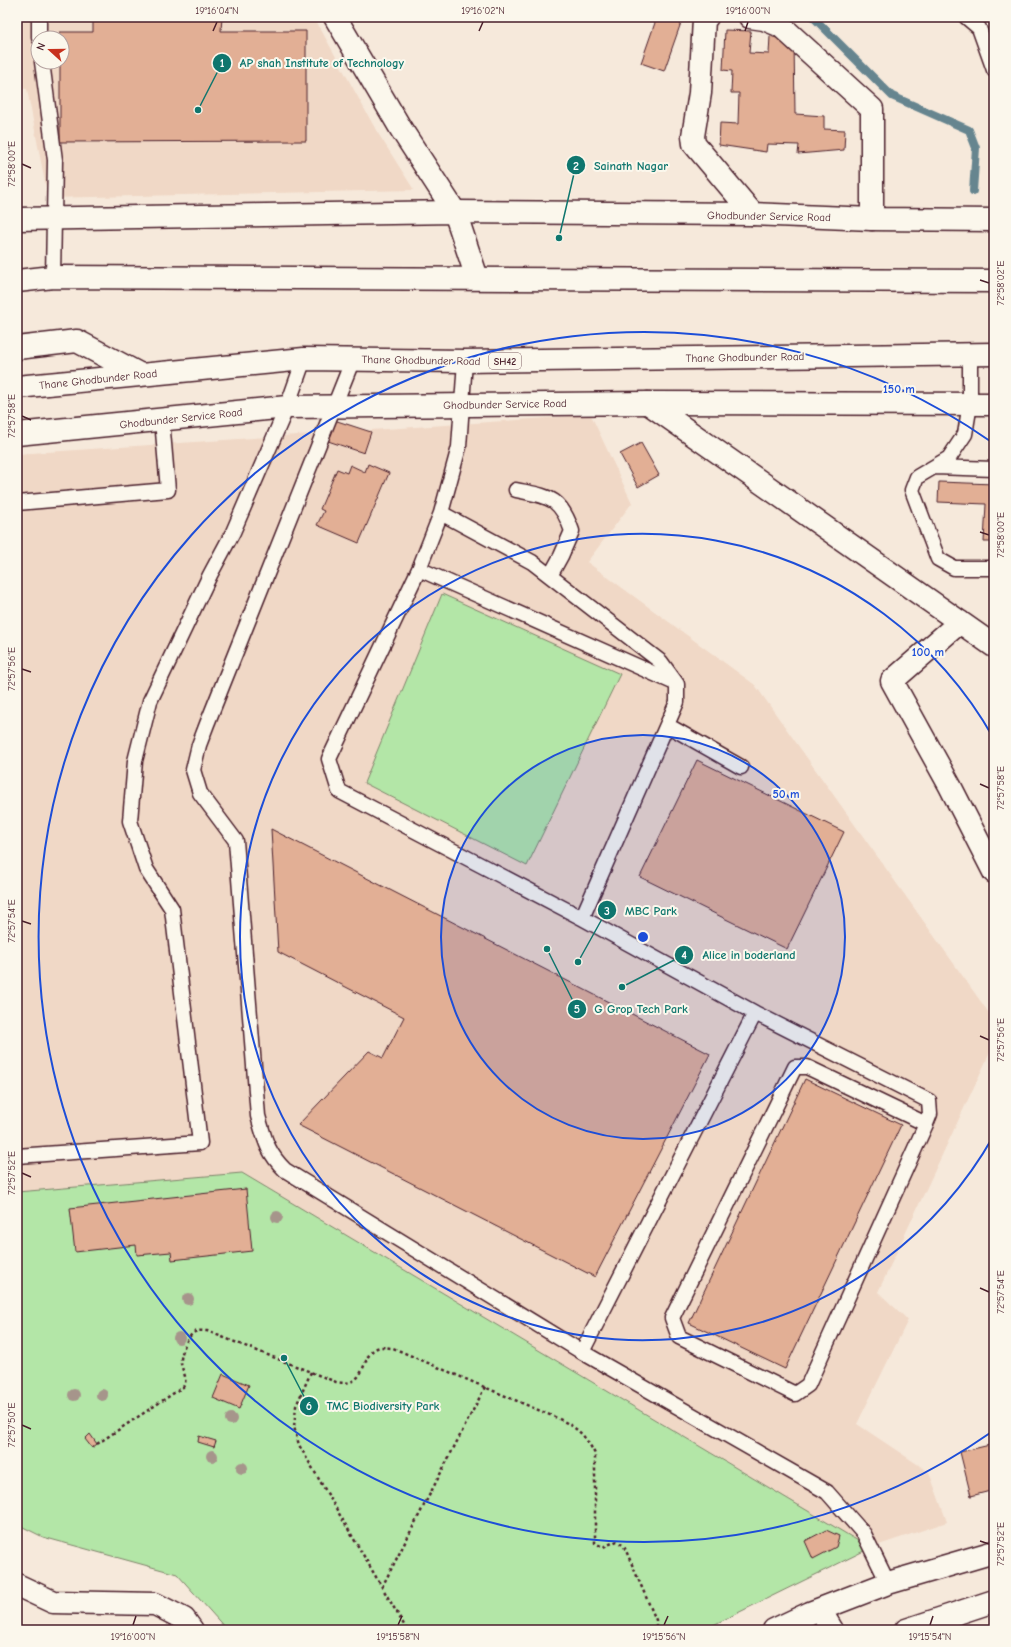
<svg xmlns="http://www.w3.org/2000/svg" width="1011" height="1647" viewBox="0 0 1011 1647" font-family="'Comic Neue',sans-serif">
  <rect width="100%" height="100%" fill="#f6e9db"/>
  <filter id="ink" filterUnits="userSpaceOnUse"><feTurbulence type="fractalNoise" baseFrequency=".025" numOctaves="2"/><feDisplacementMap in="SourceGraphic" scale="8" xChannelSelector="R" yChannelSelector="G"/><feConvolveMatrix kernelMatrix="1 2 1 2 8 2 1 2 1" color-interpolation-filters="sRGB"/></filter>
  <g filter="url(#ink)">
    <path fill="#f0d8c6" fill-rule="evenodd" d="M17,17H314L376,130L414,190L48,198L27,89L17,88ZM38,38H62V62H38Z
      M591,415L632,503L587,562L755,685L994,1020V1044L878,1292L908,1320L857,1424L929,1472L947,1522L870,1548L242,1173L17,1192V454Z"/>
    <path fill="#b3e6a7" stroke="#7e8269" d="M442,594L620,674L527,866L364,783Z
      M242,1173L870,1548L703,1630H227L177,1574L43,1537L17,1524V1192Z"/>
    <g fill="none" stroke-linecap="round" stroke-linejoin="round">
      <path stroke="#66858f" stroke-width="8" d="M813,17L892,96L969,130L976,148L973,191"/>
    </g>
    <path fill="#e2af95" stroke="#4a1f2b" d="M93,17H222L221,31H306V141L60,142V62H62V38H60V32H93Z
      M657,17H683L664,71L641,63Z
      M725,30L751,31L749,53L769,54L770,36L794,43L795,114L824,116V129L845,130L844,150L798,154L799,145L767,144L766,152L719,145L720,123L738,124L739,93H731L732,71L723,70Z
      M331,419L371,432L364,453L325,440Z
      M641,443L659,475L638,487L620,454Z
      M368,464L389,473L359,543L317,525L324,511L320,509L337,469L347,473L350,465L365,472Z
      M939,482L994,484V542H984L986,504L938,502Z
      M697,760L844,832L787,949L640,877Z
      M271,829L710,1054L595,1277L298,1125L369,1051L383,1058L404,1017L278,952Z
      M805,1079L901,1125L785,1369L689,1323Z
      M246,1189L252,1251L172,1260L171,1252L137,1255L136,1245L75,1252L70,1208Z
      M223,1374L249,1385L239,1409L213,1398Z
      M90,1434L97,1444L92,1448L85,1439Z
      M199,1436L216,1441L214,1447L198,1442Z
      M994,1444V1490L971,1496L960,1452Z
      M826,1530L839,1536L836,1547L813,1559L805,1541Z"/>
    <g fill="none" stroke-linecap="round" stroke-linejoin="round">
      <g stroke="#4a1f2b" stroke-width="17">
        <path id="service" d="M39,17V38
          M966,17L979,28L994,70
          M42,62L55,160L53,277
          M970,354V404L965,434L949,458L917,477L912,490L938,559L954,568H994
          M353,359L207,724L199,745L193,770L200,793L236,841L258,1116C265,1140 267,1152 285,1170L582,1352L827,1492L864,1534L888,1583
          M465,361L459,447L441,513L532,562L661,662L677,684V702L582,918
          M935,467L994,469
          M516,490C549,497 560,496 572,531L561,556L550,576
          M17,503L168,490L162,420
          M441,513L419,569L329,759L339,791L582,918L755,1013L582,1352
          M419,569L675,683
          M667,725L741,767
          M755,1013L929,1101L930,1114L926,1124L808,1385L795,1394L679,1337L672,1318L795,1067H807L926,1124
          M17,1156L200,1143L172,909L146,869L130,821L135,761L150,701L210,575L233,532L287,407L304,359"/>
      </g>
      <g stroke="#4a1f2b" stroke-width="25">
        <path id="minor" d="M335,17L401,129L455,212L477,278
          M707,17L704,19L700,93L693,136L694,144L753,214
          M750,17L764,19L781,26L872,109V219
          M648,403L994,646
          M960,622L892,681L950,786L994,872
          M17,1585L53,1602L155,1604L184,1619L192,1630
          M820,1610L832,1630
          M774,1630L810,1613L888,1583L994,1552
          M906,1630L994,1601"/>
      </g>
      <g stroke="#4a1f2b" stroke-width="25">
        <path id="tertiary" d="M17,219L455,212L753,214L872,219L994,220
          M17,434L287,407L648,403L994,404"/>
      </g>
      <g stroke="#4a1f2b" stroke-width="25">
        <path id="primary" d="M17,281L53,277L994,281
          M17,348L77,341L141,375
          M17,387L304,359L465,361L994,354"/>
      </g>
      <path stroke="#4a1f2b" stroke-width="2.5" stroke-dasharray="3 3" stroke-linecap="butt" d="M311,1372L296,1406L294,1427L299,1445L407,1630
        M97,1444L183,1387C189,1378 182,1372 181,1363C180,1354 187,1336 195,1332C199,1330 203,1331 207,1331L336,1382C371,1389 358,1350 381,1347C385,1347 389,1348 393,1348L557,1418C577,1427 585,1435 595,1454V1543L603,1547L617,1541L624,1546L656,1620V1630
        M382,1587L485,1387"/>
      <use href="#service" stroke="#fbf7ec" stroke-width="14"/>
      <use href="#minor" stroke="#fbf7ec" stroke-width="22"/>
      <use href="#tertiary" stroke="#fbf7ec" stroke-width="22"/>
      <use href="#primary" stroke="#fbf7ec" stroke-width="22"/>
    </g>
    <g fill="#a6958b">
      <circle cx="277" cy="1217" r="6"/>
      <circle cx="188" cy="1299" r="6"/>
      <circle cx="179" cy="1338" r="6"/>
      <circle cx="74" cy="1395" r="6"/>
      <circle cx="102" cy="1395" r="6"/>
      <circle cx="231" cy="1419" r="6"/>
      <circle cx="212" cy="1456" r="6"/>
      <circle cx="242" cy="1468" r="6"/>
    </g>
  </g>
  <path fill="none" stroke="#4a1f2b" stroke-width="1.5" d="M213,31L217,22M479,31L483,22M745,31L748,22M22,164L31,168M980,280L989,283M22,416L31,420M980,532L989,535M22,669L31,672M980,784L989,788M22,921L31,924M980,1036L989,1040M22,1173L31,1177M980,1288L989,1292M22,1425L31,1429M980,1541L989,1544M133,1625L136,1616M398,1625L402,1616M664,1625L668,1616M930,1625L933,1616"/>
  <circle cx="643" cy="937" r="202" fill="#1d4ed8" fill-opacity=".12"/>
  <g fill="none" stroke="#1d4ed8" stroke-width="2">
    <circle cx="643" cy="937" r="202"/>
    <path d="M994 1135A403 403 0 1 1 994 739"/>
    <path d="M990 1433A605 605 0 1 1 990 441"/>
  </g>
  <g text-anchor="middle" stroke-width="4" stroke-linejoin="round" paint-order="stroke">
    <rect fill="#fbf7ec" stroke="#7f6065" stroke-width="1" x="489" y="353" width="32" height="16" rx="3"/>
    <g font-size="10" font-weight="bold" fill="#4a1f2b">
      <text x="505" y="365">SH42</text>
    </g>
    <g font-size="11" fill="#4a1f2b" stroke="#fbf7ec">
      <text transform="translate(769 216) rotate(1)" y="4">Ghodbunder Service Road</text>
      <text transform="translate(745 357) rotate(-1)" y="4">Thane Ghodbunder Road</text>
      <text transform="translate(421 360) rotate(1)" y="4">Thane Ghodbunder Road</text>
      <text transform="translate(98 379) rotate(-6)" y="4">Thane Ghodbunder Road</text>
      <text transform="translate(505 404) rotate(-1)" y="4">Ghodbunder Service Road</text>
      <text transform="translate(181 418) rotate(-6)" y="4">Ghodbunder Service Road</text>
    </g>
  </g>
  <circle cx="643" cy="937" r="6" fill="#1d4ed8" stroke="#fbf7ec" stroke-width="2"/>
  <g font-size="12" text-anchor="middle" font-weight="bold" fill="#1d4ed8" stroke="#fbf7ec" stroke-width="4" stroke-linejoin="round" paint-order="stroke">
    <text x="899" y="393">150 m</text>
    <text x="928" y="656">100 m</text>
    <text x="786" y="798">50 m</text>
  </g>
  <path fill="none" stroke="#0f766e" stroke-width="1.5" d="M198 110L222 63M559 238L576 165M578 962L607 910M622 987L684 955M547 949L577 1009M284 1358L309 1406"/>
  <g fill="#0f766e" stroke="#fbf7ec" stroke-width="1.5">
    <circle cx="198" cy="110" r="4"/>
    <circle cx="559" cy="238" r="4"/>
    <circle cx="578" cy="962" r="4"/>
    <circle cx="622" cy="987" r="4"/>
    <circle cx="547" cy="949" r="4"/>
    <circle cx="284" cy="1358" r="4"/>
    <circle cx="222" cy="63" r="10"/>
    <circle cx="576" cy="165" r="10"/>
    <circle cx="607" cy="910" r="10"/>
    <circle cx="684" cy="955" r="10"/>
    <circle cx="577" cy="1009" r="10"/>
    <circle cx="309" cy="1406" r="10"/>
  </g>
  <g font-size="12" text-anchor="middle" font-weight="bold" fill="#fff">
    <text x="222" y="67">1</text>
    <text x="576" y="170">2</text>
    <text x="607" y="915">3</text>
    <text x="684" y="959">4</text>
    <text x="577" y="1013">5</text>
    <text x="309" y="1410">6</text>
  </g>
  <g font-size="12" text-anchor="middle" font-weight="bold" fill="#0f766e" stroke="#fbf7ec" stroke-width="4" stroke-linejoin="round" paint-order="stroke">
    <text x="322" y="67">AP shah Institute of Technology</text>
    <text x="631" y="170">Sainath Nagar</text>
    <text x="651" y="915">MBC Park</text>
    <text x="749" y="959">Alice in boderland</text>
    <text x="641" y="1013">G Grop Tech Park</text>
    <text x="383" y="1410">TMC Biodiversity Park</text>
  </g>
  <rect width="1011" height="1647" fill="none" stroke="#fbf7ec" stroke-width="44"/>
  <g transform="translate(50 50) rotate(291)"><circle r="19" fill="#fbf7ec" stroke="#b4a19f"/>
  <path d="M0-3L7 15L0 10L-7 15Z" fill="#c8321e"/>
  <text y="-6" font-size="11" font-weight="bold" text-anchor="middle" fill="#4a1f2b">N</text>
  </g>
  <rect x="22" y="22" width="967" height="1603" fill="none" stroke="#4a1f2b" stroke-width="1.5"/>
  <g font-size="10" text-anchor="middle" fill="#4a1f2b">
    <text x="217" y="14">19°16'04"N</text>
    <text x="483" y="14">19°16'02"N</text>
    <text x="748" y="14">19°16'00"N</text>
    <text transform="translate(11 164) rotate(-90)" y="4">72°58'00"E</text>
    <text transform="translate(1000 283) rotate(-90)" y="4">72°58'02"E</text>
    <text transform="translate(11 416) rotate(-90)" y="4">72°57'58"E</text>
    <text transform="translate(1000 535) rotate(-90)" y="4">72°58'00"E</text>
    <text transform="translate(11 669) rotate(-90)" y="4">72°57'56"E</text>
    <text transform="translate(1000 788) rotate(-90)" y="4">72°57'58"E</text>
    <text transform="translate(11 921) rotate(-90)" y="4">72°57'54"E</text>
    <text transform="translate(1000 1040) rotate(-90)" y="4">72°57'56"E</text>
    <text transform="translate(11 1173) rotate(-90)" y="4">72°57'52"E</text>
    <text transform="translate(1000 1292) rotate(-90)" y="4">72°57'54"E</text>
    <text transform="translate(11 1425) rotate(-90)" y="4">72°57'50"E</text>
    <text transform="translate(1000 1544) rotate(-90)" y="4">72°57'52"E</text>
    <text x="133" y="1640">19°16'00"N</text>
    <text x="398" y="1640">19°15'58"N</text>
    <text x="664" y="1640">19°15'56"N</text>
    <text x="930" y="1640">19°15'54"N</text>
  </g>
</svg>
